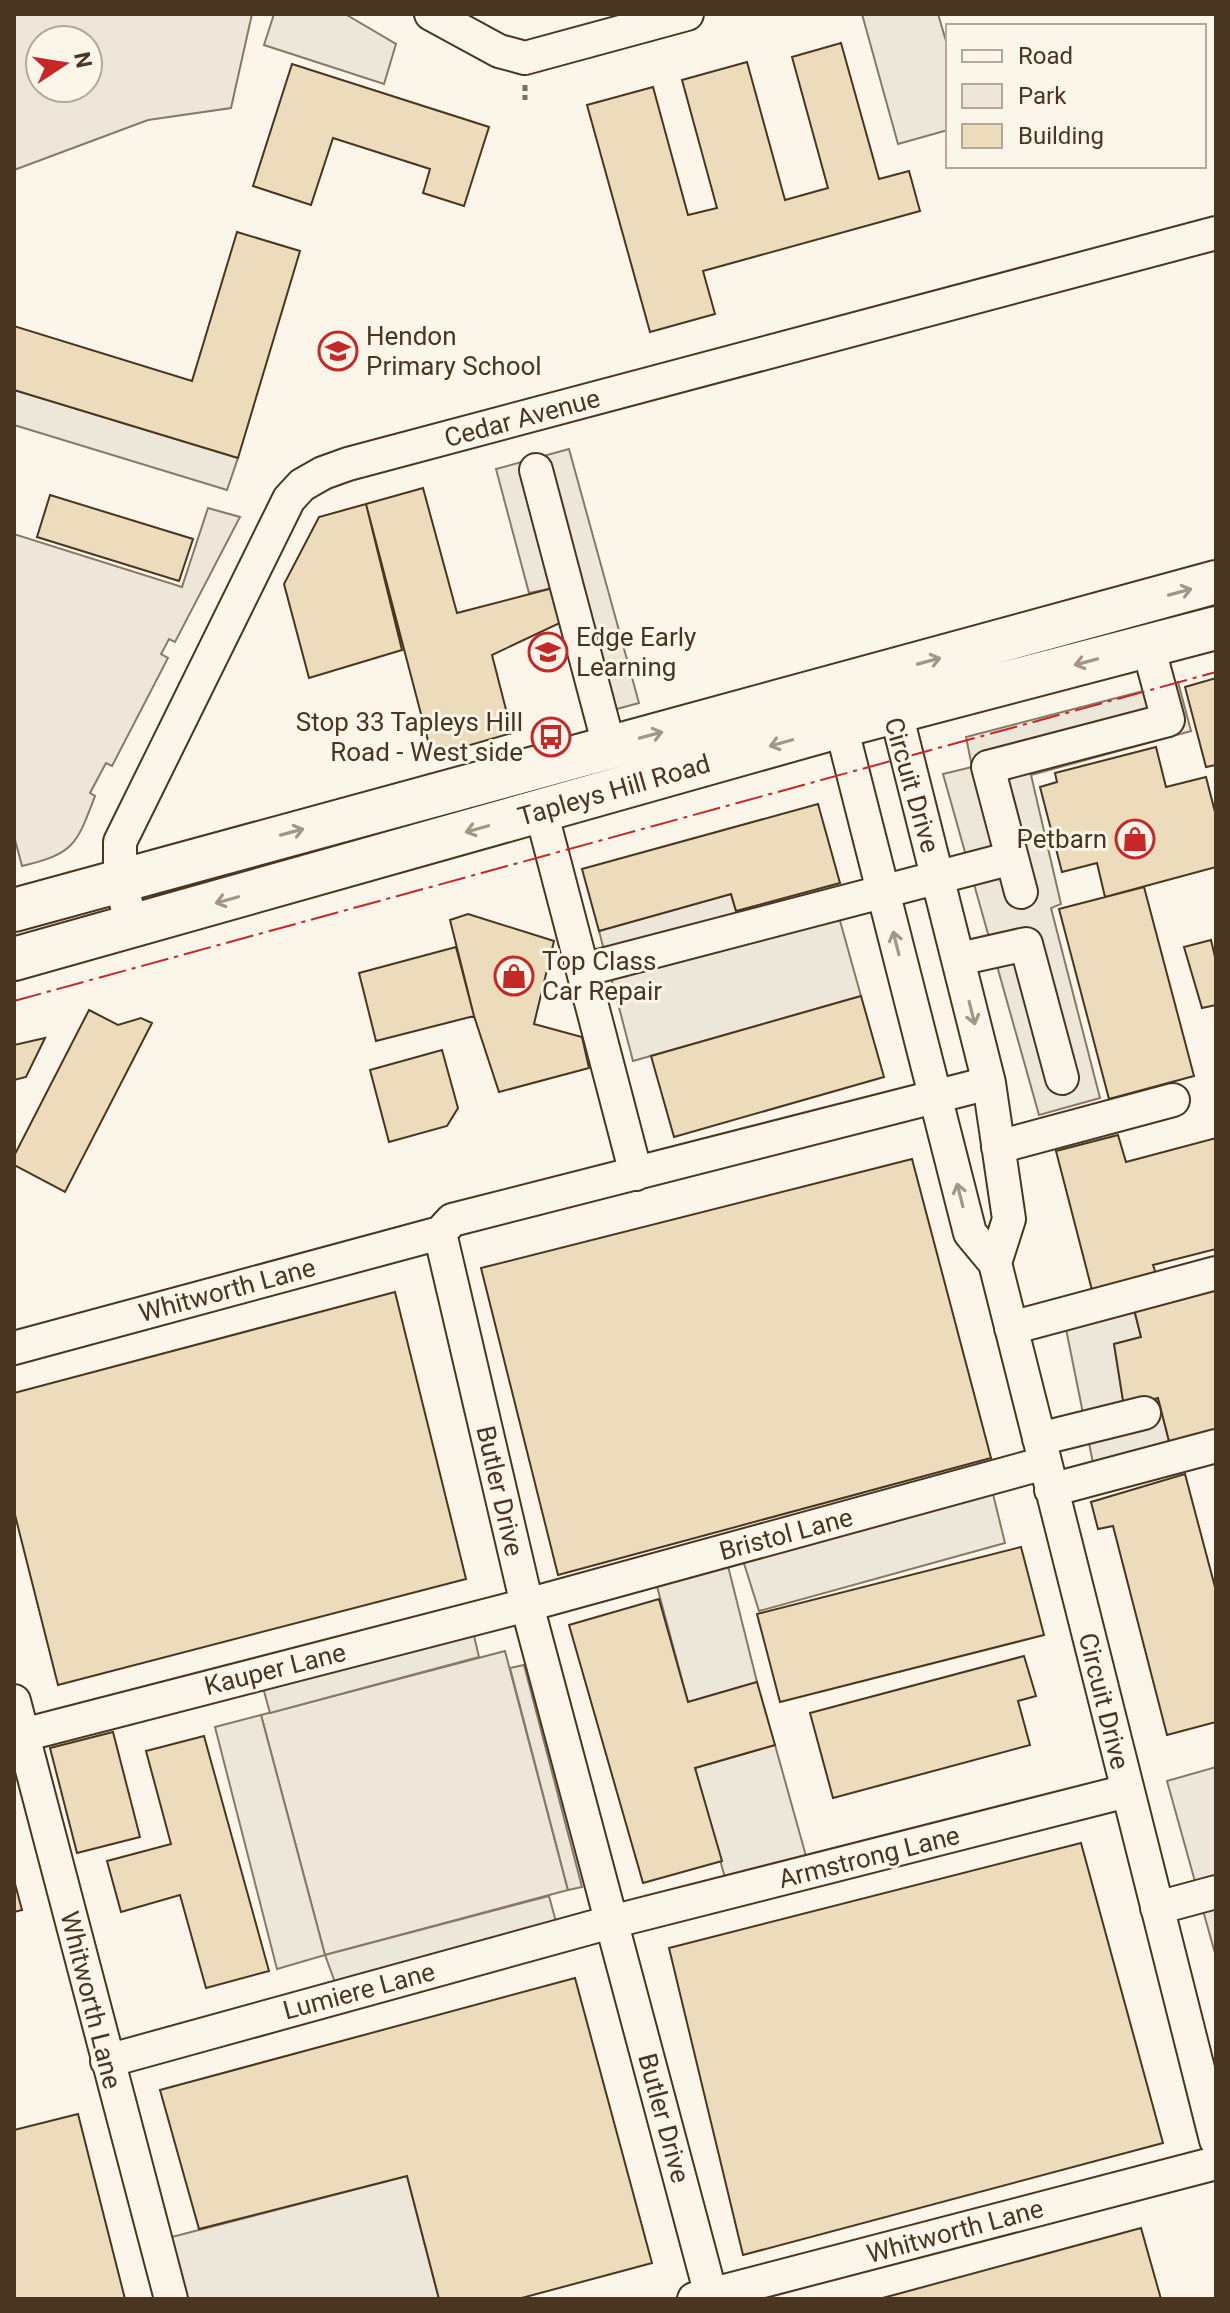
<svg xmlns="http://www.w3.org/2000/svg" width="1230" height="2313" viewBox="0 0 1230 2313" font-family="Roboto,sans-serif">
  <rect width="100%" height="100%" fill="#fbf6e9"/>
  <path fill="#ede6d9" stroke="#887966" stroke-width="2" fill-rule="evenodd" d="M14,14H252L231,108L148,120L14,170ZM40,40H88V88H40Z
    M208,508L240,517L175,642L169,639L161,654L168,658L112,766L106,763L90,793L95,796C77,844 74,854 22,866L14,836V534L182,587Z
    M505,1651L568,1890L325,1955L261,1715Z"/>
  <path fill="#ede7d9" stroke="#887966" stroke-width="2" d="M274,14H345L396,44L384,84L264,45Z
    M862,14H938L948,48V130L898,144Z
    M14,390L238,458L227,490L14,425Z
    M569,449L639,703L587,717L553,588L529,593L496,469Z
    M1178,682L1191,731L1031,775L1061,904L1051,908L1100,1098L1039,1115L943,774L972,767L966,737Z
    M830,885L861,996L633,1061L599,931L731,894L736,911Z
    M1132,1302L1141,1337L1114,1344L1124,1406L1158,1398L1170,1445L1093,1463L1064,1319Z
    M993,1494L1005,1543L759,1611L742,1557Z
    M727,1562L757,1682L688,1702L655,1579Z
    M470,1619L479,1657L270,1713L259,1673Z
    M524,1665L582,1887L568,1890L510,1668Z
    M261,1715L325,1955L549,1896L560,1937L340,1996L325,1955L277,1969L215,1727Z
    M775,1745L806,1856L725,1878L695,1768Z
    M1216,1767V1957L1167,1781Z
    M407,2176L439,2299H186L168,2238Z"/>
  <path fill="#ecdcbc" stroke="#4a3520" stroke-width="2" d="M841,43L879,179L909,171L920,211L703,271L715,314L650,332L587,105L653,87L688,215L717,208L682,80L747,62L785,200L828,188L792,57Z
    M292,64L489,127L464,206L423,193L430,169L333,138L311,205L253,186Z
    M237,232L300,251L238,458L14,390V326L192,381Z
    M423,488L457,613L553,588L562,622L492,655L512,733L432,756L366,504Z
    M50,495L193,539L179,581L37,537Z
    M366,504L402,650L309,678L284,584L319,517Z
    M1216,678V765L1206,767L1185,687Z
    M1156,747L1166,787L1206,777L1216,816V867L1105,897L1097,863L1062,872L1040,787L1057,782L1055,773Z
    M818,804L840,883L736,911L731,894L599,931L582,869Z
    M1144,887L1194,1076L1109,1099L1059,909Z
    M468,914L554,941L534,1024L582,1037L589,1068L499,1092L474,1016L450,920Z
    M1211,940L1216,961V1005L1202,1008L1184,947Z
    M456,947L474,1016L376,1041L359,973Z
    M861,996L884,1077L674,1137L651,1056Z
    M89,1010L118,1025L141,1018L152,1023L65,1192L14,1165V1156Z
    M45,1038L26,1077L14,1080V1045Z
    M442,1050L458,1108L447,1126L389,1142L370,1070Z
    M1118,1135L1126,1162L1216,1138V1249L1153,1265L1157,1277L1093,1294L1056,1151Z
    M912,1159L991,1458L558,1575L481,1268Z
    M1216,1289V1433L1170,1445L1158,1398L1124,1407L1114,1344L1141,1337L1134,1309Z
    M395,1292L466,1579L58,1685L14,1511V1393Z
    M1185,1474L1216,1591V1722L1167,1735L1113,1526L1098,1529L1091,1502Z
    M1021,1547L1044,1635L780,1702L757,1614Z
    M659,1599L688,1702L757,1682L775,1745L695,1768L722,1861L643,1883L569,1625Z
    M1024,1656L1036,1696L1018,1701L1030,1745L833,1798L810,1713Z
    M113,1732L140,1837L77,1853L50,1748Z
    M204,1736L269,1971L206,1988L180,1895L121,1912L107,1861L171,1844L146,1751Z
    M1081,1843L1163,2143L743,2255L669,1948Z
    M14,1880L22,1910L14,1912Z
    M575,1978L652,2263L518,2299H439L407,2176L199,2229L160,2090Z
    M78,2114L125,2299H14V2130Z
    M1141,2228L1161,2299H879Z"/>
  <g fill="none" stroke-linecap="round" stroke-linejoin="round">
    <g stroke="#4a3520" stroke-width="36">
      <path id="minor" d="M431,14L499,51L525,58L687,14
        M536,470L609,746
        M878,697L896,713L989,1083L1009,1219L995,1263
        M849,708L841,726L970,1233L995,1263L1216,2140
        M541,811L636,1174
        M1021,892L988,767L1168,720L1148,646
        M132,927L120,878V842L289,499L302,485L323,473L348,464L1216,233
        M959,959L1026,944L1062,1078
        M583,970L1012,858
        M998,1147L1173,1100
        M1011,1328L1216,1273
        M14,1348L440,1233
        M1039,1439L1144,1413
        M1051,1490L1216,1446
        M14,1701L171,2299
        M23,1735L527,1605L1045,1463
        M1157,1908L1216,1892
        M107,2061L611,1922L1127,1791
        M694,2299L1216,2163
        M712,2299L527,1605L440,1233L452,1220L989,1083"/>
    </g>
    <g stroke="#4a3520" stroke-width="46">
      <path id="major" d="M14,910L1216,582
        M14,959L841,726L1216,628"/>
    </g>
    <path stroke="#7f6f5c" stroke-width="5" stroke-dasharray="6 4" stroke-linecap="butt" d="M525,85V100"/>
    <use href="#minor" stroke="#fbf6e9" stroke-width="32"/>
    <use href="#major" stroke="#fbf6e9" stroke-width="42"/>
    <path stroke="#c62828" stroke-width="2" stroke-dasharray="28 6 4 6" stroke-linecap="butt" d="M14,1001L1216,672"/>
  </g>
  <defs><path id="oneway-shaft" d="M-6 0H5M1.5-3L5.5 0L1.5 3" fill="none" stroke-width="1.6" stroke-linecap="round" stroke-linejoin="round" transform="scale(2)"/></defs>
  <g stroke="#a29684">
    <use href="#oneway-shaft" transform="translate(1180 592) rotate(-15)"/>
    <use href="#oneway-shaft" transform="translate(929 661) rotate(-15)"/>
    <use href="#oneway-shaft" transform="translate(1086 662) rotate(165)"/>
    <use href="#oneway-shaft" transform="translate(651 735) rotate(-15)"/>
    <use href="#oneway-shaft" transform="translate(781 743) rotate(164)"/>
    <use href="#oneway-shaft" transform="translate(477 829) rotate(164)"/>
    <use href="#oneway-shaft" transform="translate(292 832) rotate(-15)"/>
    <use href="#oneway-shaft" transform="translate(227 900) rotate(164)"/>
    <use href="#oneway-shaft" transform="translate(896 943) rotate(-104)"/>
    <use href="#oneway-shaft" transform="translate(972 1013) rotate(76)"/>
    <use href="#oneway-shaft" transform="translate(960 1195) rotate(-104)"/>
  </g>
  <defs>
    <g id="school-ring" transform="scale(2)"><circle r="9.5" fill="#fbf6e9" stroke="#c62828" stroke-width="1.5"/><path d="M0-5L7-2L0 1L-7-2ZM-4 1L0 2.5L4 1V4Q0 6-4 4Z" fill="#c62828"/></g>
    <g id="bus-ring" transform="scale(2)"><circle r="9.5" fill="#fbf6e9" stroke="#c62828" stroke-width="1.5"/><path d="M-5-6H5V4H4V6H2V4H-2V6H-4V4H-5ZM-3.5-4V0h7V-4ZM-3.5 1.2v1.5H-2V1.2ZM2 1.2v1.5H3.5V1.2Z" fill="#c62828"/></g>
    <g id="shop-ring" transform="scale(2)"><circle r="9.5" fill="#fbf6e9" stroke="#c62828" stroke-width="1.5"/><path d="M-5-2.5h2.3a2.7 3.5 0 0 1 5.4 0H5L5.5 6h-11ZM-1.5-2.5h3a1.5 2.3 0 0 0-3 0Z" fill="#c62828"/></g>
  </defs>
  <g fill-rule="evenodd">
    <use href="#school-ring" x="338" y="351"/>
    <use href="#school-ring" x="548" y="652"/>
    <use href="#bus-ring" x="551" y="737"/>
    <use href="#shop-ring" x="1135" y="839"/>
    <use href="#shop-ring" x="514" y="976"/>
  </g>
  <g text-anchor="middle" stroke-width="6" stroke-linejoin="round" paint-order="stroke">
    <g font-size="26" fill="#4a3520" stroke="#fbf6e9" text-anchor="start">
      <text x="366" y="345">Hendon<tspan x="366" dy="30">Primary School</tspan></text>
      <text x="576" y="646">Edge Early<tspan x="576" dy="30">Learning</tspan></text>
      <text x="523" y="731" text-anchor="end">Stop 33 Tapleys Hill<tspan x="523" dy="30">Road - West side</tspan></text>
      <text x="1107" y="848" text-anchor="end">Petbarn</text>
      <text x="542" y="970">Top Class<tspan x="542" dy="30">Car Repair</tspan></text>
    </g>
    <g font-size="26" fill="#4a3520" stroke="#fbf6e9">
      <text transform="translate(522 418) rotate(-15)" y="9">Cedar Avenue</text>
      <text transform="translate(912 785) rotate(74)" y="9">Circuit Drive</text>
      <text transform="translate(614 790) rotate(-16)" y="9">Tapleys Hill Road</text>
      <text transform="translate(227 1290) rotate(-15)" y="9">Whitworth Lane</text>
      <text transform="translate(500 1491) rotate(77)" y="9">Butler Drive</text>
      <text transform="translate(786 1534) rotate(-15)" y="9">Bristol Lane</text>
      <text transform="translate(275 1669) rotate(-14)" y="9">Kauper Lane</text>
      <text transform="translate(1104 1701) rotate(76)" y="9">Circuit Drive</text>
      <text transform="translate(869 1857) rotate(-14)" y="9">Armstrong Lane</text>
      <text transform="translate(359 1991) rotate(-15)" y="9">Lumiere Lane</text>
      <text transform="translate(91 2000) rotate(76)" y="9">Whitworth Lane</text>
      <text transform="translate(664 2118) rotate(75)" y="9">Butler Drive</text>
      <text transform="translate(955 2231) rotate(-15)" y="9">Whitworth Lane</text>
    </g>
  </g>
  <rect width="1230" height="2313" fill="none" stroke="#4a3520" stroke-width="32"/>
  <rect x="946" y="24" width="260" height="144" fill="#fbf6e9" stroke="#b4a999" stroke-width="2"/>
  <rect x="962" y="50" width="40" height="12" fill="#fbf6e9" stroke="#b4a999" stroke-width="2"/>
  <text x="1018" y="64" font-size="24" fill="#4a3520">Road</text>
  <rect x="962" y="84" width="40" height="24" fill="#ede6d9" stroke="#b4a999" stroke-width="2"/>
  <text x="1018" y="104" font-size="24" fill="#4a3520">Park</text>
  <rect x="962" y="124" width="40" height="24" fill="#ecdcbc" stroke="#b4a999" stroke-width="2"/>
  <text x="1018" y="144" font-size="24" fill="#4a3520">Building</text>
  <g transform="translate(64 64) rotate(78)"><circle r="38" fill="#fbf6e9" stroke="#b4a999" stroke-width="2"/>
  <path d="M0-6L14 30L0 20L-14 30Z" fill="#c62828"/>
  <text y="-12" font-size="22" font-weight="bold" text-anchor="middle" fill="#4a3520">N</text>
  </g>
</svg>
